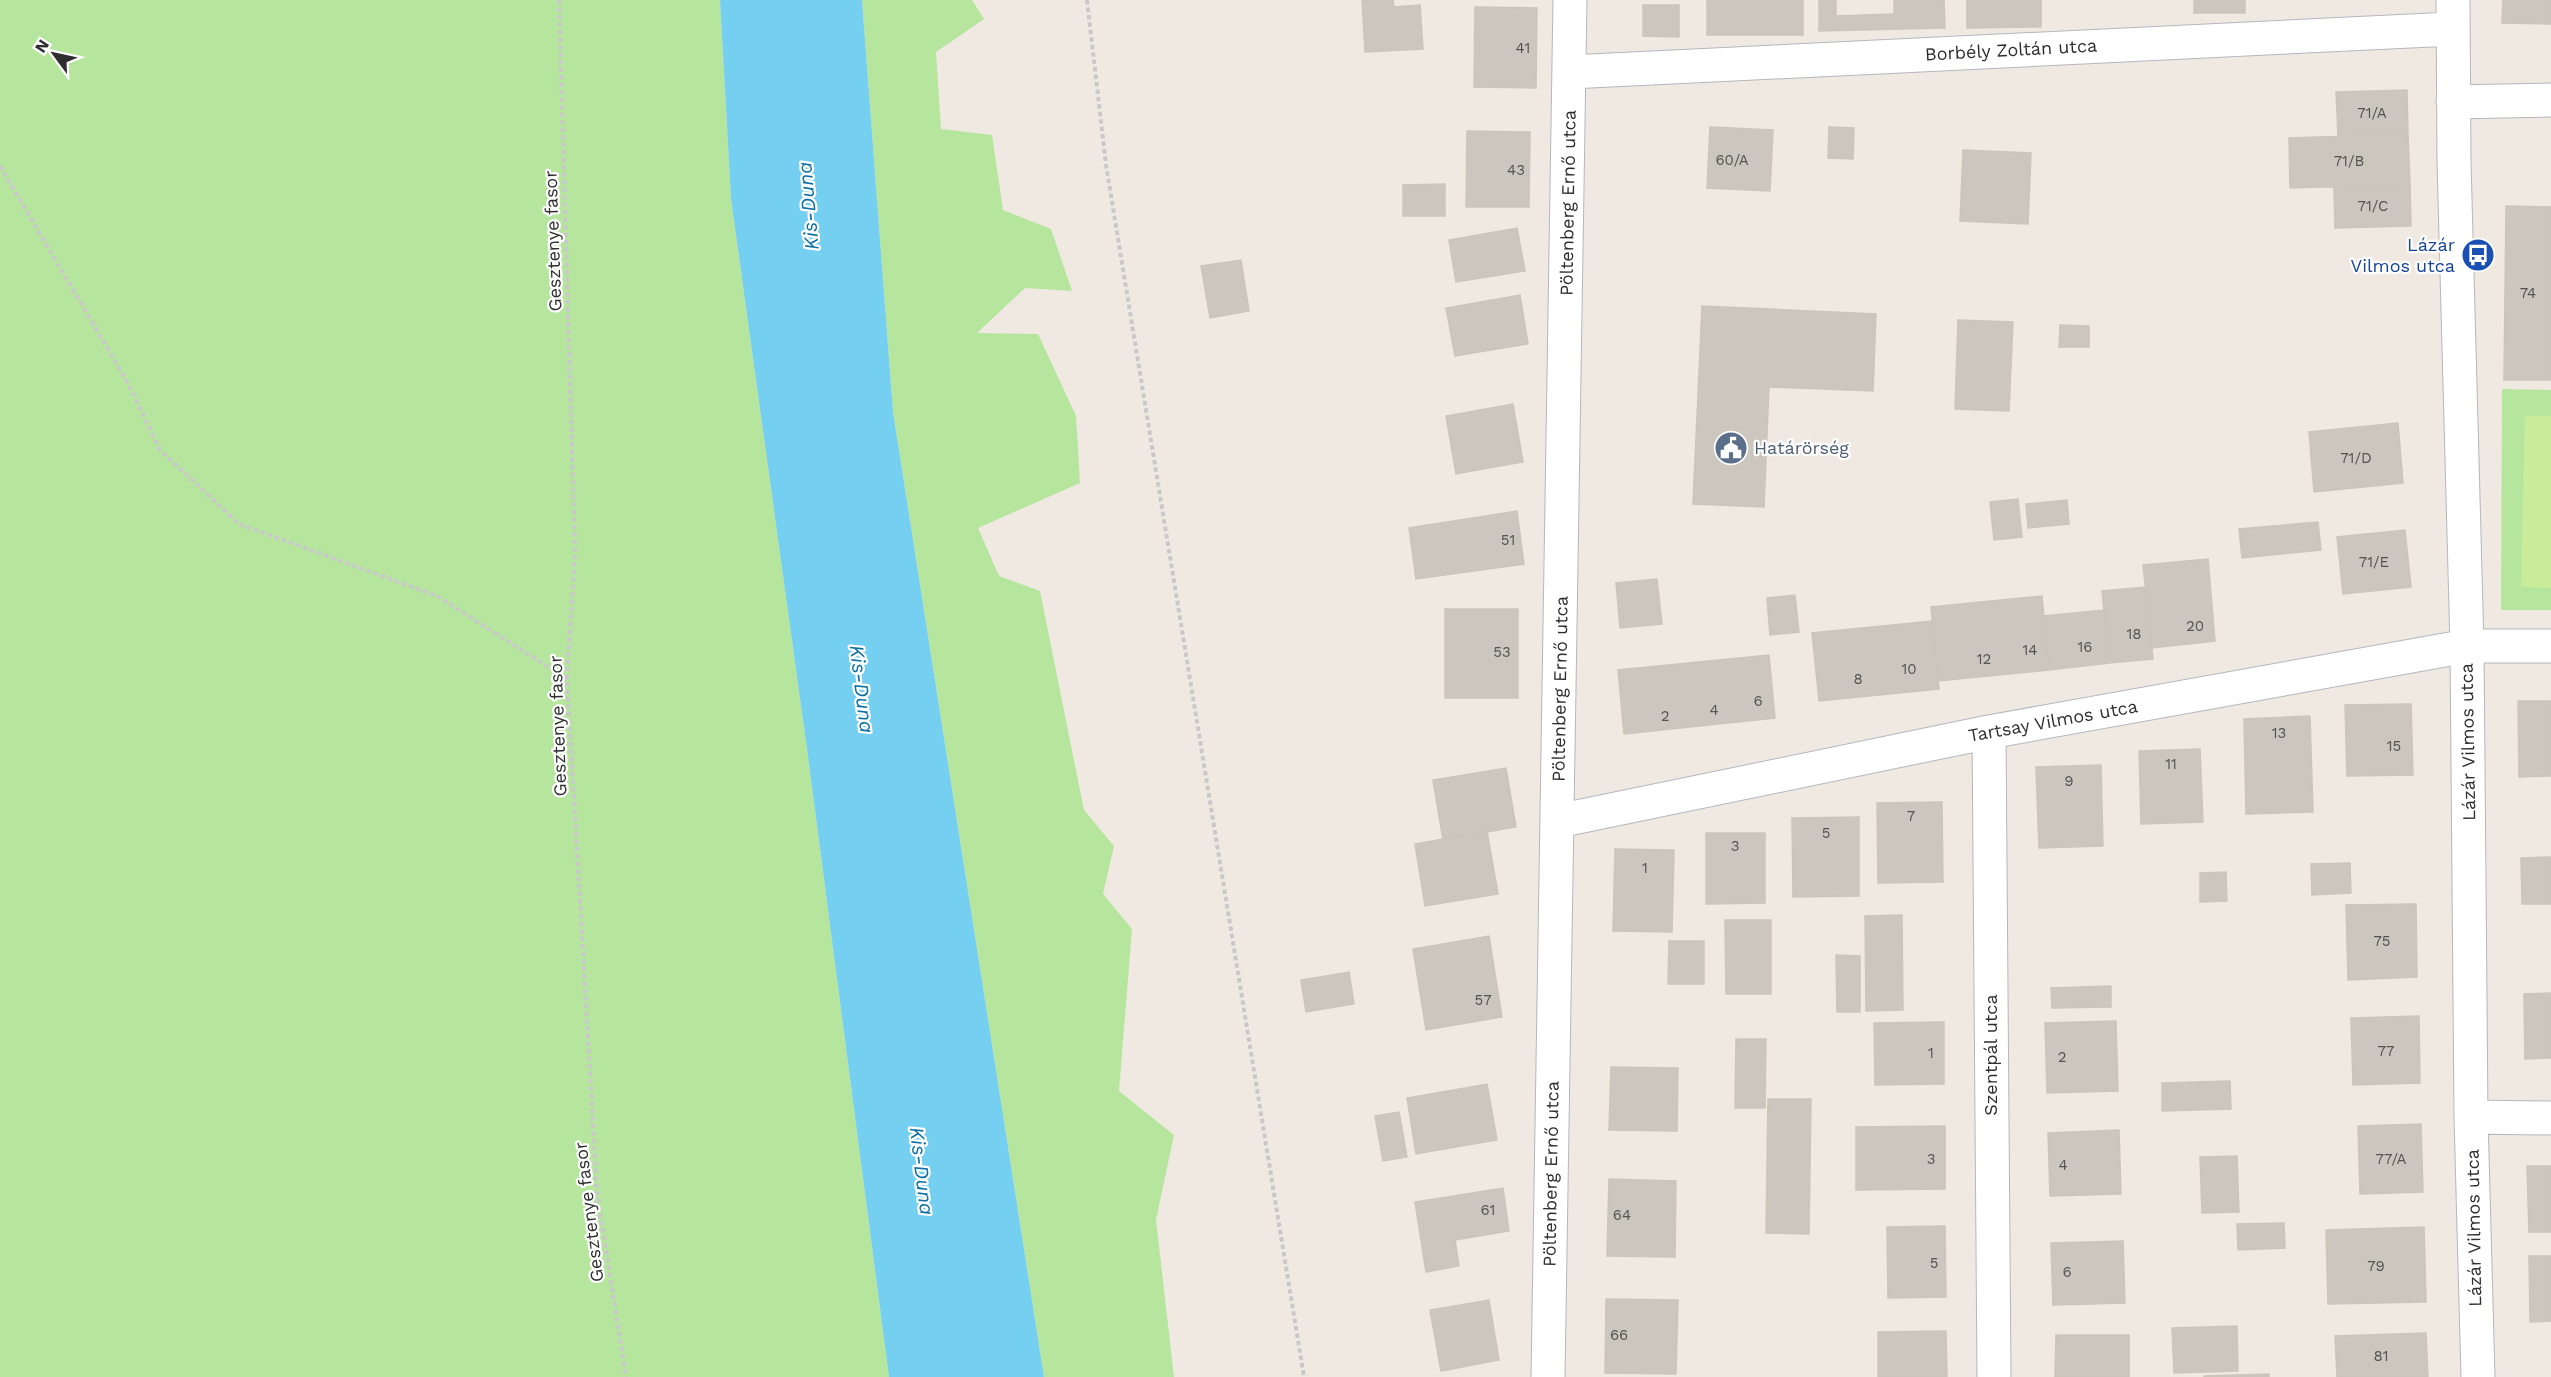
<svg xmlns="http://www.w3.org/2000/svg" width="2551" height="1377" viewBox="0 0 2551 1377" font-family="'Work Sans',sans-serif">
  <rect width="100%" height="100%" fill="#efe9e1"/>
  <path fill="#b6e59e" d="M0,0H720L731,199L807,749L889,1377H0Z
    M862,0H972L984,19L936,52L941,129L992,135L1003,210L1051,229L1072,291L1025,288L977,333L1038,334L1076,416L1080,483L978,528L999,576L1040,591L1084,810L1114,846L1103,894L1132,929L1119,1091L1174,1135L1156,1220L1174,1377H1044L893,412Z
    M2502,389L2551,390V610H2501Z"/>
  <path fill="#c9ec9a" d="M2525,416H2551V588L2521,587Z"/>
  <path fill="#75cff0" d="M720,0H862L893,412L1044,1377H889L807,749L731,199Z"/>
  <path fill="#cbc7bf" stroke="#cbc5ba" stroke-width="1.5" d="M1362,0H1393L1394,7L1420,5L1423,49L1365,52Z
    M1707,0H1803V35H1707Z
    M1819,0H1836V16L1894,14V0H1944L1945,28L1819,31Z
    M1967,0H2041V27L1967,28Z
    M2194,0H2245V13H2194Z
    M2503,0H2551V24L2502,23Z
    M1643,5H1679V37L1643,36Z
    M1475,7L1537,8L1536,88L1474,87Z
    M2407,90L2408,134L2338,136L2336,92Z
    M1710,127L1773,130L1770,191L1707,188Z
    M1829,127L1854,128L1853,159L1828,158Z
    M1467,131L1530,132L1529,207H1466Z
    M2408,134L2410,184L2290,188L2289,138Z
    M1963,150L2031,153L2028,224L1960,221Z
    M1445,184V216H1403V185Z
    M2410,184L2411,226L2335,228L2334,187Z
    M2506,206L2551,207V380H2504Z
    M1517,228L1525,271L1456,282L1449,240Z
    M1241,260L1249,311L1210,318L1201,266Z
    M1520,295L1528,344L1455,356L1446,308Z
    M1702,306L1876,314L1873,391L1769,387L1764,507L1693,504Z
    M1958,320L2013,322L2009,411L1955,409Z
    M2060,325L2089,326V347H2059Z
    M1513,404L1523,462L1456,474L1446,416Z
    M2398,423L2403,483L2314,492L2309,432Z
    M2018,499L2022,537L1994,540L1990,502Z
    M2067,500L2069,524L2028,528L2026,504Z
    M1517,511L1524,564L1416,579L1409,528Z
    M2318,522L2321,550L2242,558L2239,529Z
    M2405,530L2411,587L2343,594L2337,537Z
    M2208,559L2215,641L2152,648L2143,565Z
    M1657,579L1662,624L1620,628L1616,583Z
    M2146,587L2153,659L2109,663L2102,591Z
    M1795,595L1799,632L1770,635L1767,598Z
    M2042,596L2049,670L1938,681L1931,607Z
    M1445,609H1518V698H1445Z
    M2104,610L2109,663L2049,670L2044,616Z
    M1932,621L1939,689L1819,701L1812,633Z
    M1769,655L1775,718L1624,734L1618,670Z
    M2518,701H2551V776L2519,777Z
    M2411,704L2413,775L2347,776L2345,705Z
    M2310,716L2313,812L2246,814L2244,719Z
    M2200,749L2203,822L2141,824L2139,751Z
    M2101,765L2103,846L2039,848L2036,767Z
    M1506,768L1516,827L1443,840L1433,780Z
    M1942,802L1943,882L1878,883L1877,803Z
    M1859,817V896L1793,897L1792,818Z
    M1487,831L1498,894L1425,906L1415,844Z
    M1706,833H1765V903L1706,904Z
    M1615,849L1674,850L1672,932L1613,931Z
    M2551,857V904H2522L2521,858Z
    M2350,863L2351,893L2312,895L2311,864Z
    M2226,872L2227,901L2200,902V873Z
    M2416,904L2417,977L2348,980L2346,905Z
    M1902,915L1903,1010L1866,1011L1865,916Z
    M1725,920H1771V994H1726Z
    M1489,936L1502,1017L1426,1030L1413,949Z
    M1669,941H1704V984H1668Z
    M1836,955L1860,956V1012H1837Z
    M1349,972L1354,1004L1306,1012L1301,980Z
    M2111,986V1007L2052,1008L2051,988Z
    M2551,993V1058L2525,1059L2524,994Z
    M2419,1016L2420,1083L2353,1085L2351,1018Z
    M2116,1021L2118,1091L2047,1093L2045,1023Z
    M1944,1022V1084L1875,1085L1874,1023Z
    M1736,1039H1766L1765,1108H1735Z
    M1611,1067L1678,1068L1677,1131L1609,1130Z
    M2230,1081L2231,1109L2162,1111V1083Z
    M1487,1084L1497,1140L1416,1154L1407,1098Z
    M1768,1099H1811L1809,1234L1766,1233Z
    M1399,1112L1407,1157L1383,1161L1375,1116Z
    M2421,1124L2423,1192L2360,1194L2358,1126Z
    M1945,1126V1189L1856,1190V1127Z
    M2119,1130L2121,1194L2050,1196L2048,1133Z
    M2237,1156L2239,1212L2202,1213L2200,1157Z
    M2527,1166H2551V1232H2529Z
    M1609,1179L1676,1181L1675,1257L1607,1256Z
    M1503,1188L1509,1231L1455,1240L1459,1266L1426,1272L1415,1202Z
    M2284,1223L2285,1248L2238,1250L2237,1224Z
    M1945,1226L1946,1297L1888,1298L1887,1227Z
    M2424,1227L2426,1302L2328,1304L2326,1230Z
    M2123,1241L2125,1303L2053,1305L2051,1243Z
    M2529,1256H2551V1321L2530,1322Z
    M1606,1299L1678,1300L1676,1374L1605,1373Z
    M1489,1300L1499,1360L1441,1371L1430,1310Z
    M2237,1326L2238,1371L2174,1373L2172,1328Z
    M1946,1331L1947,1377H1878V1332Z
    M2426,1333L2428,1377H2337L2335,1336Z
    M2056,1335H2129V1377H2055Z
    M2269,1374V1377H2204V1376Z"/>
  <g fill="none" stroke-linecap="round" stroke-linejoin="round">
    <g stroke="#b4b7c1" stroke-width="35">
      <path id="street" d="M2453,0L2454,161L2467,646L2471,1117L2478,1377
        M1570,72L2452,29
        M2453,102L2551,100
        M1989,732L1994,1377
        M1558,821L1989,732L2467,646H2551
        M2471,1117L2551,1118
        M1548,1377L1570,0"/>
    </g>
    <path stroke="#c9c9c9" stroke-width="4" stroke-dasharray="4.5 3" stroke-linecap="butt" d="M559,0L575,552L567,679L597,1192L626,1377
      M1087,0L1106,165L1304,1377
      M0,166L129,385L160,450L239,524L437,596L567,679"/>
    <use href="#street" stroke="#fff" stroke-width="33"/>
  </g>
  <defs>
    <g id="bus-disc" transform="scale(1.725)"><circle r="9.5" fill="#1a4fb4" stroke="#fff"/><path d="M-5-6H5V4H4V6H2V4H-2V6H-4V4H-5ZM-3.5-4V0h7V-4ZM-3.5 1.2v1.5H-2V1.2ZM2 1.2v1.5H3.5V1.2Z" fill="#fff"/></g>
    <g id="civic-disc" transform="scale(1.725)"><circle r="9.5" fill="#5c6f8a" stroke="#fff"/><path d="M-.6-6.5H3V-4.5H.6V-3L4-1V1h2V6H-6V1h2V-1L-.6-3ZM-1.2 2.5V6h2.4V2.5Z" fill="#fff"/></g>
  </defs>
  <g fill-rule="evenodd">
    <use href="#bus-disc" x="2478" y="255"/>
    <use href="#civic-disc" x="1731" y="448"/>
  </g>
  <g text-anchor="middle" stroke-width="4.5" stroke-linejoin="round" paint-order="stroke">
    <g font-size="15" fill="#555452">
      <text x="1523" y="53">41</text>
      <text x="2372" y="118">71/A</text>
      <text x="1732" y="165">60/A</text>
      <text x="2349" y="166">71/B</text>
      <text x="1516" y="175">43</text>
      <text x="2373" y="211">71/C</text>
      <text x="2528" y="298">74</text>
      <text x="2356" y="463">71/D</text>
      <text x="1508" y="545">51</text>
      <text x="2374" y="567">71/E</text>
      <text x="2195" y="631">20</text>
      <text x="2134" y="639">18</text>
      <text x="2085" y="652">16</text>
      <text x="2030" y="655">14</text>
      <text x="1502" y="657">53</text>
      <text x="1984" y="664">12</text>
      <text x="1909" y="674">10</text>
      <text x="1858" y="684">8</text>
      <text x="1758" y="706">6</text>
      <text x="1714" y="715">4</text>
      <text x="1665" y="721">2</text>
      <text x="2279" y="738">13</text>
      <text x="2394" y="751">15</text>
      <text x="2171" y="769">11</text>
      <text x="2069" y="786">9</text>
      <text x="1911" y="821">7</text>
      <text x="1826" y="838">5</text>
      <text x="1735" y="851">3</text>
      <text x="1645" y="873">1</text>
      <text x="2382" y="946">75</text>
      <text x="1483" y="1005">57</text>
      <text x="2386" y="1056">77</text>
      <text x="1931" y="1058">1</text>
      <text x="2062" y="1062">2</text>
      <text x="1931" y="1164">3</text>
      <text x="2391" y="1164">77/A</text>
      <text x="2063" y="1170">4</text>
      <text x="1488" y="1215">61</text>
      <text x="1622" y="1220">64</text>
      <text x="1934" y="1268">5</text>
      <text x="2376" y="1271">79</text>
      <text x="2067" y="1277">6</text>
      <text x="1619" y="1340">66</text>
      <text x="2381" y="1361">81</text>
    </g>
    <g font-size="18" fill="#2e2e2e" stroke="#fff">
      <text transform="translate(2011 50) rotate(-3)" y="6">Borbély Zoltán utca</text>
      <text transform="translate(1568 203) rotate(-89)" y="6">Pöltenberg Ernő utca</text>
      <text transform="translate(553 241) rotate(-92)" y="6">Gesztenye fasor</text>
      <text transform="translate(1560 689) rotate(-89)" y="6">Pöltenberg Ernő utca</text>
      <text transform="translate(2053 721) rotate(-10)" y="6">Tartsay Vilmos utca</text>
      <text transform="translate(558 726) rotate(-92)" y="6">Gesztenye fasor</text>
      <text transform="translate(2468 742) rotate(-91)" y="6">Lázár Vilmos utca</text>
      <text transform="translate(1991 1055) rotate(-90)" y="6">Szentpál utca</text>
      <text transform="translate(1551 1174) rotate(-89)" y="6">Pöltenberg Ernő utca</text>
      <text transform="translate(589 1212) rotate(-97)" y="6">Gesztenye fasor</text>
      <text transform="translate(2474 1228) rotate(-91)" y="6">Lázár Vilmos utca</text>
    </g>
    <g font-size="18" fill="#164399" stroke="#fff" text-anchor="end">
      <text x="2455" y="251">Lázár<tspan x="2455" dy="21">Vilmos utca</tspan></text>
    </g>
    <g font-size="18" fill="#4e5e75" stroke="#fff" text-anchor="start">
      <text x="1754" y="454">Határörség</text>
    </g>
    <g font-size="20" font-style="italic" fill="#0d6fa3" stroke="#fff">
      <text transform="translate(808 206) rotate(-95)" y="7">Kis-Duna</text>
      <text transform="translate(862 689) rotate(83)" y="7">Kis-Duna</text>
      <text transform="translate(922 1171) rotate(83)" y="7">Kis-Duna</text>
    </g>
  </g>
  <g transform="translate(54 54) rotate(303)" stroke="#ffffff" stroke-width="4.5" paint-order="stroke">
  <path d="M0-4.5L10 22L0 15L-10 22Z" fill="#2e2e2e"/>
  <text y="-9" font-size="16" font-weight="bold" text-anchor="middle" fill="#2e2e2e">N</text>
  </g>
</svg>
